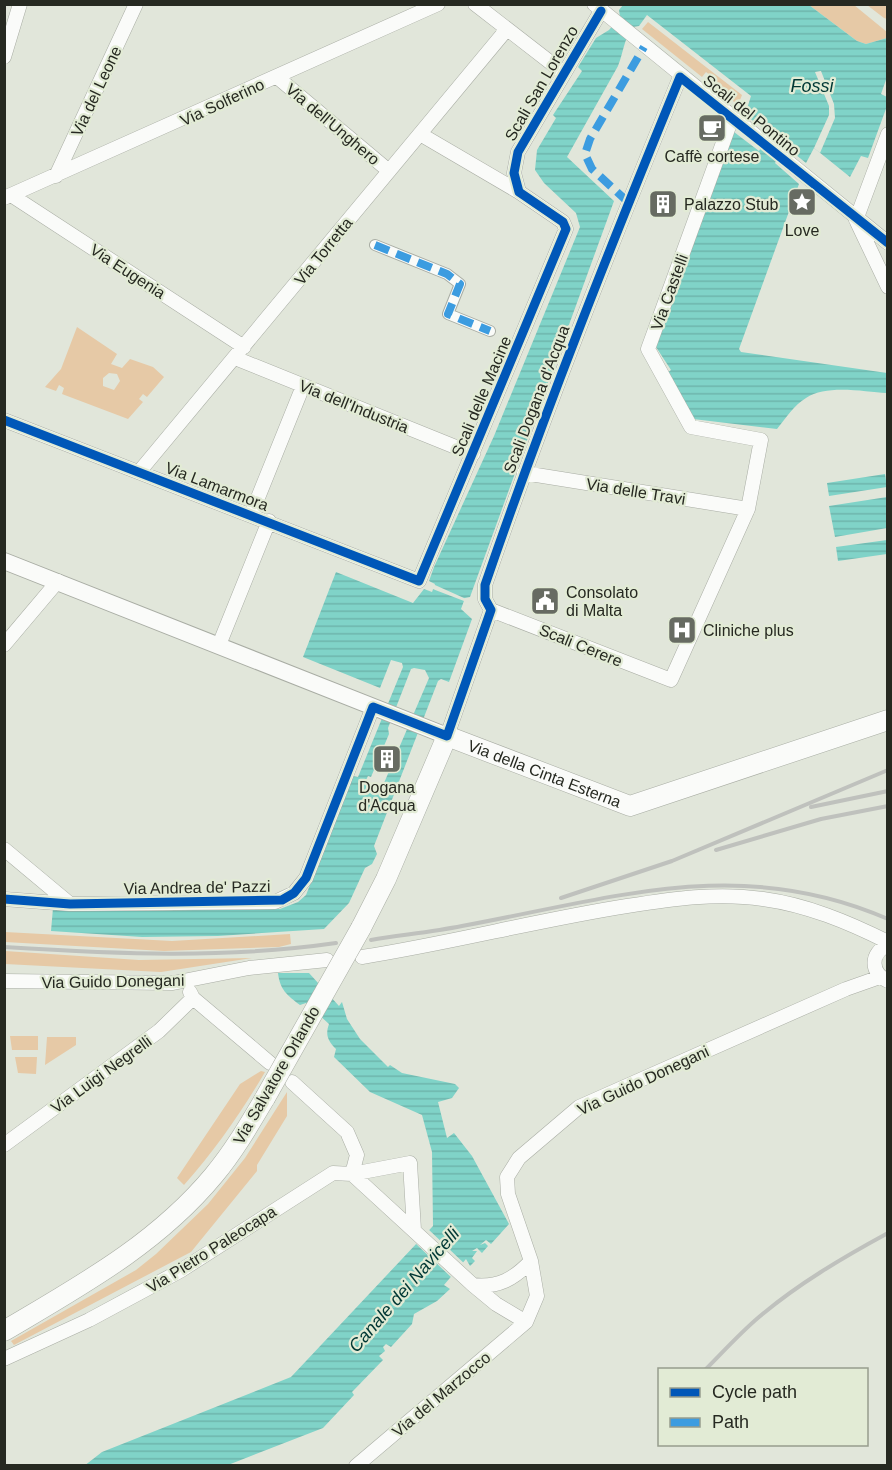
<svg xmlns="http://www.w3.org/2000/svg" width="892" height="1470" viewBox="0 0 892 1470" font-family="Helvetica,sans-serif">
  <defs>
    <pattern id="water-rules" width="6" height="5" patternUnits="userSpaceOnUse" patternTransform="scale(1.5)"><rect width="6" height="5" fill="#80d3c8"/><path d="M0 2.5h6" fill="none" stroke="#6eb5ac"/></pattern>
  </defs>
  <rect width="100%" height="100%" fill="#e1e6da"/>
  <path fill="#e6c9a6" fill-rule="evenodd" d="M809,5H854L887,32V38L866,44L857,41Z
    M867,5H887V19L884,18Z
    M648,22L742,95L738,105L715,87L717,81L706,72L702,77L642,29Z
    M77,327L117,354L111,364L122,368L130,359L153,367L164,377L147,397L143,394L139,399L143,402L128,419L62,394L64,388L59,385L56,391L45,387L61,369ZM109,373L117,374L120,381L114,390L103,386V378Z
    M5,932L172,941L290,934L291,944L279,947L164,951L5,942Z
    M5,951L139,960L252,958L161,972L5,964Z
    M38,1036V1050H12L10,1036Z
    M47,1037H76V1045L45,1065Z
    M15,1057H37L36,1074L18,1073Z
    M261,1071L265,1072C241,1113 215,1150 184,1185L177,1178L240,1084Z
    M287,1092V1116L257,1165V1171L191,1252L14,1345L11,1341L136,1270L156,1254L208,1204L245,1158Z"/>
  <path fill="url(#water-rules)" fill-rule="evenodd" d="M623,5H809L857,41L866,44L887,38V77L881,94L887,97V106L868,158L861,156L850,177L814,148L806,163L785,146L775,163L799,184L739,349L741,352L887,373V393C864,392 827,384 806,398C794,405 786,418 777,429L693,419L667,373L671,370L654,344L734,132L759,151L770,133L745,115L751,96L647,15L639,26L633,27C623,41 624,51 618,66L567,157L614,201L470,597L465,598L461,609L472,619L449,682L441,679L438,681L374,846L377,854L372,864L365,868L349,903L324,929L218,936L142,937L51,931L53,908L112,911L280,909L298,902L306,895L353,776L358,777L403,667L402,663L391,660L380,688L303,657L336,572L413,603L424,589L432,592L435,584L429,581L434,567L494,436L580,227L576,213L544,183L535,170L537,150L556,118L553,115L582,71L578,67L596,38L609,30L620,17L619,10ZM414,668L425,670L429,678L384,783L388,785L385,790L365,782L368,776L371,777L389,734L388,728L411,669Z
    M885,474L887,487L829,496L827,483Z
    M887,497V528L835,537L829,506Z
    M887,540V554L838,561L836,547Z
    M278,973H309L339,1006L342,1002L347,1019L360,1039L388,1067L390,1065L402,1073L455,1084L459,1088L452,1098L438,1102L447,1138L454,1133L472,1156L509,1224L491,1244L486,1240L480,1245L485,1243L488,1246L482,1253L477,1248L472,1251H477L472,1258L475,1261L470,1266L466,1259L444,1285L450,1289L437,1301L414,1314L412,1324L391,1347L386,1344L383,1347L385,1351L379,1356L383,1360L352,1392L354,1395L323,1428L228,1465L84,1466L102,1452L291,1377L433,1226L432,1152L422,1115L370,1092L334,1057L336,1049C328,1041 325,1035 329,1024L306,1003L300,1005C287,995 280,990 278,973Z"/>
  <path fill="#e1e6da" d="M821,71L834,104L835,118L820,153L814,148L829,115V106L815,72Z
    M426,581L464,598L472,599L466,605L464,601L430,588L432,585Z
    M427,1228L468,1267H467L464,1265L452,1278L414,1242Z"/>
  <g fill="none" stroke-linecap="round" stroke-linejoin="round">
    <g stroke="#a9ada4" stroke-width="12">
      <path id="pedestrian" d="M375,245L447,274L460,284L448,314L490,331"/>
    </g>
    <g stroke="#a9ada4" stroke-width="15">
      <path id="minor" d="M475,4L564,73
        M594,4L888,243
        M4,57L20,4
        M277,77L389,171
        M420,134L519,192
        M56,176L136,4
        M11,195L244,347
        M4,198L438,4
        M856,220L888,134
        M857,222L888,287
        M235,358L473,454
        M4,420L419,581L566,229L563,222L519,192L514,173L518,152L601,11
        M139,472L507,29
        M524,473L748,509
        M251,515L303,386
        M491,610L671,680L748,509L761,440L691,427L648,349L732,118
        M491,610L485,599V585C544,413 611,245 680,77
        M4,645L58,581
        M219,645L269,521
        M447,736L491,610
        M4,849L70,904
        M4,899L70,904L275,902L294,893L306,878L373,707
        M888,945C870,953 870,973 888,981
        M362,957C451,943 538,920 627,906C672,899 717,892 763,899C807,905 848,922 888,942
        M4,981L173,983L249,968L327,960
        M190,992L193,998L270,1063
        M292,1082L347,1132L357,1155L352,1174
        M4,1145L159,1031L193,998
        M352,1174L473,1285C498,1288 514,1279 531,1261
        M473,1285L496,1304L526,1322
        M4,1359L89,1320L180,1271L333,1173L352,1174L410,1163L414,1230
        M356,1466L526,1322L537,1296L531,1261L508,1194L507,1177L519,1158L579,1107L846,989L880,977"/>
    </g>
    <g stroke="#a9ada4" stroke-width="18">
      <path id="tertiary" d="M4,561L447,736"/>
    </g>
    <g stroke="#a9ada4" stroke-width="21">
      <g id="secondary">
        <path id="s1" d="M361,928L386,879L447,736L630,806L888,720"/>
        <path d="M4,1331C80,1286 157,1244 214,1175C234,1151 249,1125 265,1098"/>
      </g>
    </g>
    <use href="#pedestrian" stroke="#fafbf9" stroke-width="10"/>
    <use href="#minor" stroke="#fafbf9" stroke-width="14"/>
    <use href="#tertiary" stroke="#fafbf9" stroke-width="16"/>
    <use href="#secondary" stroke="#fafbf9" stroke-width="20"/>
    <path stroke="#bfc1bd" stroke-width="4" d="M811,807L888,791
      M716,850L821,819L888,806
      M561,898L672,861L888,770
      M371,940C401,935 432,932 462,926C610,899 740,854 888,919
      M4,947C116,954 225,959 336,943
      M705,1370C723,1352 740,1333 759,1317C798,1284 842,1258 888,1233"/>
    <g stroke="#a9ada4" stroke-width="21" stroke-linecap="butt">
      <path id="secondary-bridge" d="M265,1098L361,928"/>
    </g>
    <use href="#secondary-bridge" stroke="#fafbf9" stroke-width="20"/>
    <path stroke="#3c9ce0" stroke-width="8" stroke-dasharray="15 8" stroke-linecap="butt" d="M628,202L592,169L585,154L590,139L644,47
      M375,245L447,274L460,284L448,314L490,331"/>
    <g stroke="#e2ebd5" stroke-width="13">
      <path id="cycleway" d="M4,420L419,581L566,229L563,222L519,192L514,173L518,152L601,11
        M4,899L70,904L282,900L294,893L306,878L373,707L447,736L491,610L485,599V585C544,413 611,245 680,77L888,243"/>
    </g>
    <use href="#cycleway" stroke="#0057b8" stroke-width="9"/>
  </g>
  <defs>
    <g id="cafe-square" transform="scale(1.5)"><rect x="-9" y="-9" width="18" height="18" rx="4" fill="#676b62" stroke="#e2ebd5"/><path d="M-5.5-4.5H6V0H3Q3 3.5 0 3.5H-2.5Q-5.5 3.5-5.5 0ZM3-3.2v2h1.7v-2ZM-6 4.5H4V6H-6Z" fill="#fff"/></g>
    <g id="sight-square" transform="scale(1.5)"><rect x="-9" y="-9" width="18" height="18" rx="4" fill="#676b62" stroke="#e2ebd5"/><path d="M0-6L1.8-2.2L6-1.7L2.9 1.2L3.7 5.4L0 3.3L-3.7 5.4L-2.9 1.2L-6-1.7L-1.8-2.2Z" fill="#fff"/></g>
    <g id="building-square" transform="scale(1.5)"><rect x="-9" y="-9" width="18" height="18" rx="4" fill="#676b62" stroke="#e2ebd5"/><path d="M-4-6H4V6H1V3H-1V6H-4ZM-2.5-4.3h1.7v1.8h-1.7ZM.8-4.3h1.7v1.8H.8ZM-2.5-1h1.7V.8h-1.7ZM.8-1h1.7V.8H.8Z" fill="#fff"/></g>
    <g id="civic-square" transform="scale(1.5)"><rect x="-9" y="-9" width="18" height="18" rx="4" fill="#676b62" stroke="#e2ebd5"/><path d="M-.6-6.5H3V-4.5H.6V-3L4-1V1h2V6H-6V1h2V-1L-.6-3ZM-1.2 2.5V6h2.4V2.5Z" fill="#fff"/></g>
    <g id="hospital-square" transform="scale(1.5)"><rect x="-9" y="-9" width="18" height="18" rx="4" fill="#676b62" stroke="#e2ebd5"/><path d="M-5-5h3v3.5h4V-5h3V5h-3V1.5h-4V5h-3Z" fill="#fff"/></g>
  </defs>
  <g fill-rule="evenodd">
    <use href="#cafe-square" x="712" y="128"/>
    <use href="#sight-square" x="802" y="202"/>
    <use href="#building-square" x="663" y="204"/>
    <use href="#civic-square" x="545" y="601"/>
    <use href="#hospital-square" x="682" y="630"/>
    <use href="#building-square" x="387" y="759"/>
  </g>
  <g text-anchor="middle" stroke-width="4.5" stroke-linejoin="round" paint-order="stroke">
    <g font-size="16" fill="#262921" stroke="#e2ebd5">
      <text transform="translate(541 83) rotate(-60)" y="6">Scali San Lorenzo</text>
      <text transform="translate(96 91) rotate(-65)" y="6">Via del Leone</text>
      <text transform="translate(222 102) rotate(-25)" y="6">Via Solferino</text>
      <text transform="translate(752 115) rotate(39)" y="6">Scali del Pontino</text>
      <text transform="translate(333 124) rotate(40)" y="6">Via dell'Unghero</text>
      <text transform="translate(323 251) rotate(-51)" y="6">Via Torretta</text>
      <text transform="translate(128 271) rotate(33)" y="6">Via Eugenia</text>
      <text transform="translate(669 292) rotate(-70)" y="6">Via Castelli</text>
      <text transform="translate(481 396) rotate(-67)" y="6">Scali delle Macine</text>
      <text transform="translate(536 399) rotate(-69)" y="6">Scali Dogana d'Acqua</text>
      <text transform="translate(354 406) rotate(22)" y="6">Via dell'Industria</text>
      <text transform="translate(217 486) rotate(21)" y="6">Via Lamarmora</text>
      <text transform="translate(636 491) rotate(9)" y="6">Via delle Travi</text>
      <text transform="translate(581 645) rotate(22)" y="6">Scali Cerere</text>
      <text dy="6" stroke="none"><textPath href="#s1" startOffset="315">Via della Cinta Esterna</textPath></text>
      <text transform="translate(197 887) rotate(-1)" y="6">Via Andrea de' Pazzi</text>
      <text transform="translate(113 981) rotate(-1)" y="6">Via Guido Donegani</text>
      <text transform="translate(101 1074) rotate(-36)" y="6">Via Luigi Negrelli</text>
      <text transform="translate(276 1075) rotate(-60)" y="6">Via Salvatore Orlando</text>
      <text transform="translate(643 1080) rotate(-25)" y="6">Via Guido Donegani</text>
      <text transform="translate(211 1249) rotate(-32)" y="6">Via Pietro Paleocapa</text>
      <text transform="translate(441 1394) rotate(-40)" y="6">Via del Marzocco</text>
    </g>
    <g font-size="16" fill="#262921" stroke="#e2ebd5">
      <text x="712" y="162">Caffè cortese</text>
      <text x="684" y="210" text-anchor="start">Palazzo Stub</text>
      <text x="802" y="236">Love</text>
      <text x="566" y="598" text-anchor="start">Consolato<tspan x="566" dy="18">di Malta</tspan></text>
      <text x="703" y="636" text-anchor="start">Cliniche plus</text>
      <text x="387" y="793">Dogana<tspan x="387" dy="18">d'Acqua</tspan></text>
    </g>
    <g font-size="18" font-style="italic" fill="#003835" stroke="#e2ebd5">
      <text x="812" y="92">Fossi</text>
      <text transform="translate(404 1290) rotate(-49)" y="6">Canale dei Navicelli</text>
    </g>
  </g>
  <rect width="892" height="1470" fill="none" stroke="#262921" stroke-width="12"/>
  <rect x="658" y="1368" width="210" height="78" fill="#e2ebd5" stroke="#979d8d" stroke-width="1.5"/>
  <rect x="670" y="1388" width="30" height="9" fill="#0057b8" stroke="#979d8d" stroke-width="1.5"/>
  <text x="712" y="1398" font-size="18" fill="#262921">Cycle path</text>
  <rect x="670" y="1418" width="30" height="9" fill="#3c9ce0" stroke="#979d8d" stroke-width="1.5"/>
  <text x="712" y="1428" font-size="18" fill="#262921">Path</text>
</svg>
